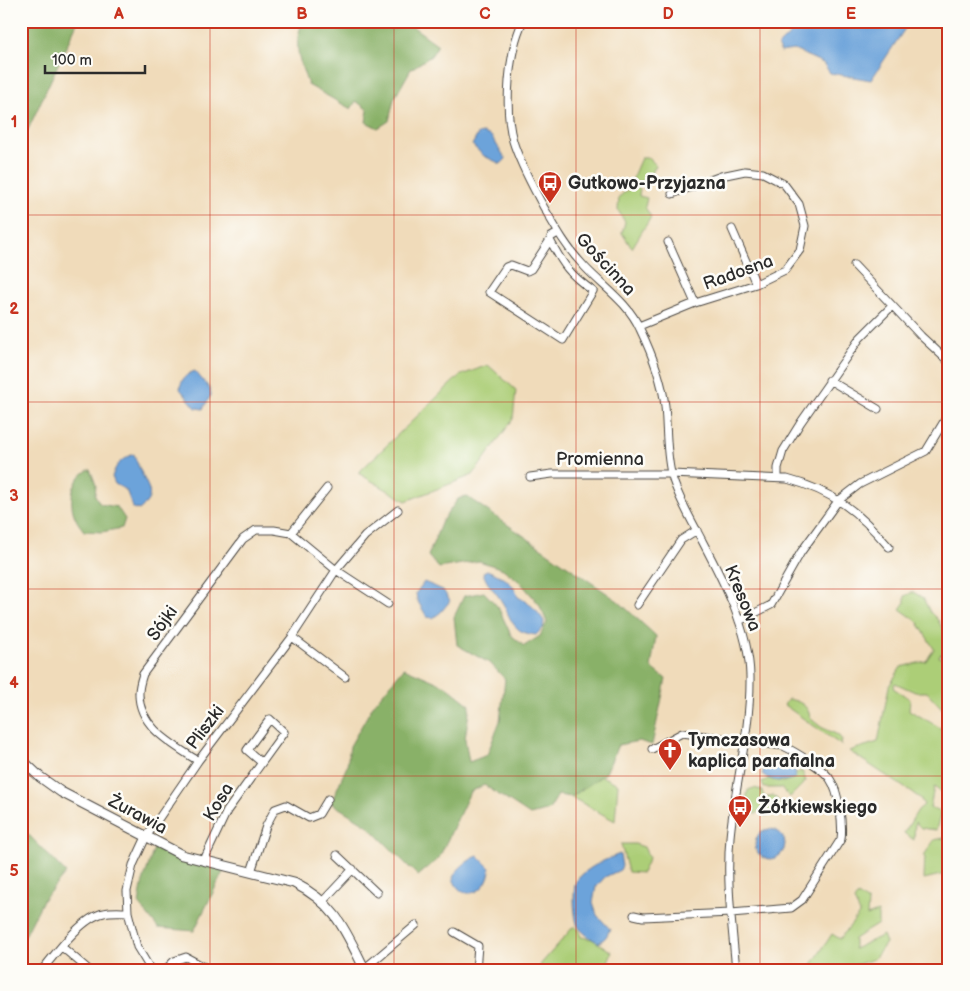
<svg xmlns="http://www.w3.org/2000/svg" width="970" height="991" viewBox="0 0 970 991" font-family="'Balsamiq Sans',sans-serif">
  <rect width="100%" height="100%" fill="#fdfcf7"/>
  <filter id="ink" filterUnits="userSpaceOnUse"><feTurbulence type="fractalNoise" baseFrequency=".02" numOctaves="2"/><feDisplacementMap in="SourceGraphic" scale="10" xChannelSelector="R" yChannelSelector="G"/><feConvolveMatrix kernelMatrix="1 2 1 2 8 2 1 2 1" color-interpolation-filters="sRGB"/></filter>
  <filter id="wash" filterUnits="userSpaceOnUse"><feTurbulence type="fractalNoise" baseFrequency=".0096" numOctaves="4" result="noise"/><feDisplacementMap in="SourceGraphic" scale="20" xChannelSelector="R" yChannelSelector="G"/><feGaussianBlur stdDeviation="1.12" result="paint"/><feColorMatrix in="noise" values="0 0 0 0 0 0 0 0 0 0 0 0 0 0 0 0 0 1.4 0 .05"/><feComposite in="paint" operator="in"/></filter>
  <g filter="url(#wash)">
    <rect width="100%" height="100%" fill="#f0dbba"/>
    <path fill="#acce77" stroke="#6c7c51" d="M641,158H649L656,165L651,175L636,185L640,189L639,196L647,198L645,207L651,217L632,248L622,233L625,222L618,210L619,197L632,186L634,174Z
      M488,365L516,390L513,419L473,475L406,501L358,473L459,376Z
      M913,592L923,598L930,612L938,620L942,628L949,635V655L940,654L939,657L949,659V716L927,692H915L895,683L893,688L910,699L909,710L944,730H949V798L934,787L930,808L941,812L936,830L921,828L915,822L914,840L904,833L918,810L924,805L920,798L849,751L878,742L889,686L901,667L926,661L934,649L917,621L900,609L905,602V596Z
      M788,699C800,701 809,706 810,718L821,727L838,735L842,740L841,745L784,705Z
      M802,771L806,781L790,797L781,788H764L762,782L768,779L783,782L795,778L796,773Z
      M601,776L618,784L615,821L571,797Z
      M754,788L761,790L765,798L773,795L780,802L778,810L766,816L761,810L756,814L749,811L750,807L745,805L748,790Z
      M949,837V850L945,874L924,879L925,854L934,840Z
      M621,844H635L644,847L649,858L642,873L628,872Z
      M858,895L868,902L867,916L878,912V924L854,939V949L883,935L886,943L874,959L840,970L809,969L832,934L840,939L860,913L854,901Z
      M574,926L579,930L581,937L592,939L612,952L607,964L591,965L587,970H545L540,965Z"/>
    <path fill="#89b168" stroke="#5a6e4a" d="M21,21H78L21,145Z
      M303,21H405L438,45L431,56L411,69L394,99L389,121L378,128L366,122L368,110L356,101L351,109L308,85C300,61 292,46 303,21Z
      M90,469L96,485L95,495L100,504L117,507L125,519L122,528L102,532L84,531C82,528 79,525 77,521C67,504 71,478 90,469Z
      M466,496L618,601L656,636L651,667L666,679L652,745L639,741L618,745L606,773L571,797L558,795L549,810L530,815L484,785L470,792L439,858L418,876L367,825L331,803L347,766L350,746L374,704L404,668L446,686L470,705L465,739L469,762L487,755L500,721L505,679L491,664L457,645L454,617L464,596L484,592L498,607L511,635L524,646L540,636L547,622L539,604L520,582L503,569L479,561L439,568L428,556L442,521L458,499Z
      M21,827L66,873L43,900L21,944Z
      M154,848L183,862L224,870L194,931L158,928L139,904L142,885Z"/>
    <path fill="#6ca3da" stroke="#4c6782" d="M804,21H910L871,80L830,73L823,63L794,50L780,52L778,46Z
      M483,133L491,136L506,159L501,164L484,156L472,145L478,134Z
      M195,371L210,389L211,395L203,409L196,408L180,389C181,379 186,374 195,371Z
      M134,454C136,461 139,467 142,474C149,490 156,496 139,510L133,508L126,490L115,484L112,477C116,464 121,459 134,454Z
      M487,570C503,577 512,580 518,597C530,603 537,610 544,621L543,628L536,635C529,634 523,633 518,629C509,621 508,611 502,602C496,591 486,585 483,572Z
      M424,582L443,590L450,601L441,612L433,618L427,617L417,600L416,593Z
      M774,759L790,765L796,772L795,778C783,782 773,783 762,774L767,762Z
      M755 844a15 15 0 1 1 30 0a15 15 0 1 1-30 0Z
      M620,854L622,866L620,870L605,877L596,887L593,903L597,915L610,929L606,937L599,943C592,939 582,933 578,926C574,919 572,886 577,880C586,868 606,859 620,854Z
      M478,856L490,868C490,892 461,905 453,878C456,869 469,859 478,856Z"/>
    <g fill="none" stroke-linecap="round" stroke-linejoin="round">
      <path stroke="#6ca3da" stroke-width="2" d="M240,26L252,21"/>
    </g>
  </g>
  <g filter="url(#ink)">
    <g fill="none" stroke-linecap="round" stroke-linejoin="round">
      <g stroke="#494540" stroke-width="9">
        <path id="minor" d="M523,21C508,52 504,109 513,141C520,164 532,185 543,206C555,227 566,247 583,265C602,286 628,302 640,329C652,354 662,379 665,406C667,428 666,451 671,473C675,491 689,516 698,533C720,575 749,627 750,676C751,731 735,783 730,837C726,882 732,925 736,970
          M732,229L756,284
          M550,240L531,269L527,271L511,265L506,267L489,292L563,340L593,291C570,275 563,265 550,240L551,237L558,233
          M668,242L695,303
          M854,265L921,336L949,362
          M639,326L695,303L756,284L785,270L800,250L805,226L799,204L784,184L763,173L745,171L721,176L672,194
          M829,380L878,409
          M530,477L552,474H671L787,479C833,491 859,512 889,547
          M778,478V468L783,451L801,422L860,338L892,306
          M291,533L327,488
          M637,605L681,540L697,530
          M739,621L771,605L801,552L838,501L860,484L926,451L949,413
          M292,637L345,677
          M198,761C174,745 138,727 139,693C139,687 141,680 143,674L243,539L256,530H274L291,533L336,570L388,604
          M337,855L377,893
          M204,860L227,811L284,732L270,719L247,750L261,762
          M251,872L266,826L275,809L286,805L309,818L319,814L328,799
          M323,901L353,869
          M634,915L643,917L731,913L791,908L802,900L841,839C843,824 839,792 830,779C824,769 794,751 783,746L682,733L652,749
          M454,932L478,946L476,970
          M62,947L89,970
          M364,969L416,925
          M42,970C56,953 82,917 104,913C112,911 120,912 128,912
          M151,970L137,947L128,912L127,891L133,865L146,837L198,761L292,637L336,570L365,536L398,510
          M165,970L174,961L186,957L210,970"/>
      </g>
      <g stroke="#494540" stroke-width="11">
        <path id="tertiary" d="M21,759L40,777L61,792L182,855L294,883C336,904 345,930 365,970"/>
      </g>
      <use href="#minor" stroke="#fff" stroke-width="7"/>
      <use href="#tertiary" stroke="#fff" stroke-width="9"/>
    </g>
  </g>
  <path fill="none" stroke="#c8321e" stroke-width="1" stroke-opacity="0.55" d="M210,21V970M394,21V970M576,21V970M760,21V970M21,215H949M21,402H949M21,589H949M21,776H949"/>
  <defs>
    <g id="bus-pin" transform="scale(1.25)"><path d="M0 17L-7.5 6A9.5 9.5 0 1 1 7.5 6Z" fill="#c8321e" stroke="#fdfcf7"/><path d="M-5-6H5V4H4V6H2V4H-2V6H-4V4H-5ZM-3.5-4V0h7V-4ZM-3.5 1.2v1.5H-2V1.2ZM2 1.2v1.5H3.5V1.2Z" fill="#fff"/></g>
    <g id="church-pin" transform="scale(1.25)"><path d="M0 17L-7.5 6A9.5 9.5 0 1 1 7.5 6Z" fill="#c8321e" stroke="#fdfcf7"/><path d="M-1.2-6h2.4v3.5h3.3v2.4h-3.3V6h-2.4V-.1h-3.3v-2.4h3.3Z" fill="#fff"/></g>
  </defs>
  <g fill-rule="evenodd">
    <use href="#bus-pin" x="550" y="183"/>
    <use href="#church-pin" x="670" y="750"/>
    <use href="#bus-pin" x="740" y="807"/>
  </g>
  <g text-anchor="middle" stroke-width="5" stroke-linejoin="round" paint-order="stroke">
    <g font-size="18" font-weight="bold" fill="#2b2b2b" stroke="#fdfcf7" text-anchor="start">
      <text x="568" y="189">Gutkowo-Przyjazna</text>
      <text x="688" y="746">Tymczasowa<tspan x="688" dy="21">kaplica parafialna</tspan></text>
      <text x="758" y="813">Żółkiewskiego</text>
    </g>
    <g font-size="18" fill="#2b2b2b" stroke="#fdfcf7">
      <text transform="translate(606 264) rotate(47)" y="6">Gościnna</text>
      <text transform="translate(738 272) rotate(-20)" y="6">Radosna</text>
      <text x="600" y="465">Promienna</text>
      <text transform="translate(743 598) rotate(68)" y="6">Kresowa</text>
      <text transform="translate(162 623) rotate(-54)" y="6">Sójki</text>
      <text transform="translate(205 727) rotate(-53)" y="6">Pliszki</text>
      <text transform="translate(218 802) rotate(-59)" y="6">Kosa</text>
      <text transform="translate(138 814) rotate(28)" y="6">Żurawia</text>
    </g>
  </g>
  <rect width="970" height="991" fill="none" stroke="#fdfcf7" stroke-width="55"/>
  <path d="M45 65v8h100v-8" fill="none" stroke="#2b2b2b" stroke-width="2.5"/>
  <text x="52" y="65" font-size="15" fill="#2b2b2b" stroke="#fdfcf7" stroke-width="4" paint-order="stroke">100 m</text>
  <rect x="28" y="28" width="914" height="936" fill="none" stroke="#c8321e" stroke-width="2"/>
  <g font-size="16" text-anchor="middle" font-weight="bold" fill="#c8321e">
    <text x="119" y="19">A</text>
    <text x="302" y="19">B</text>
    <text x="485" y="19">C</text>
    <text x="668" y="19">D</text>
    <text x="851" y="19">E</text>
    <text x="14" y="127">1</text>
    <text x="14" y="314">2</text>
    <text x="14" y="501">3</text>
    <text x="14" y="688">4</text>
    <text x="14" y="876">5</text>
  </g>
</svg>
